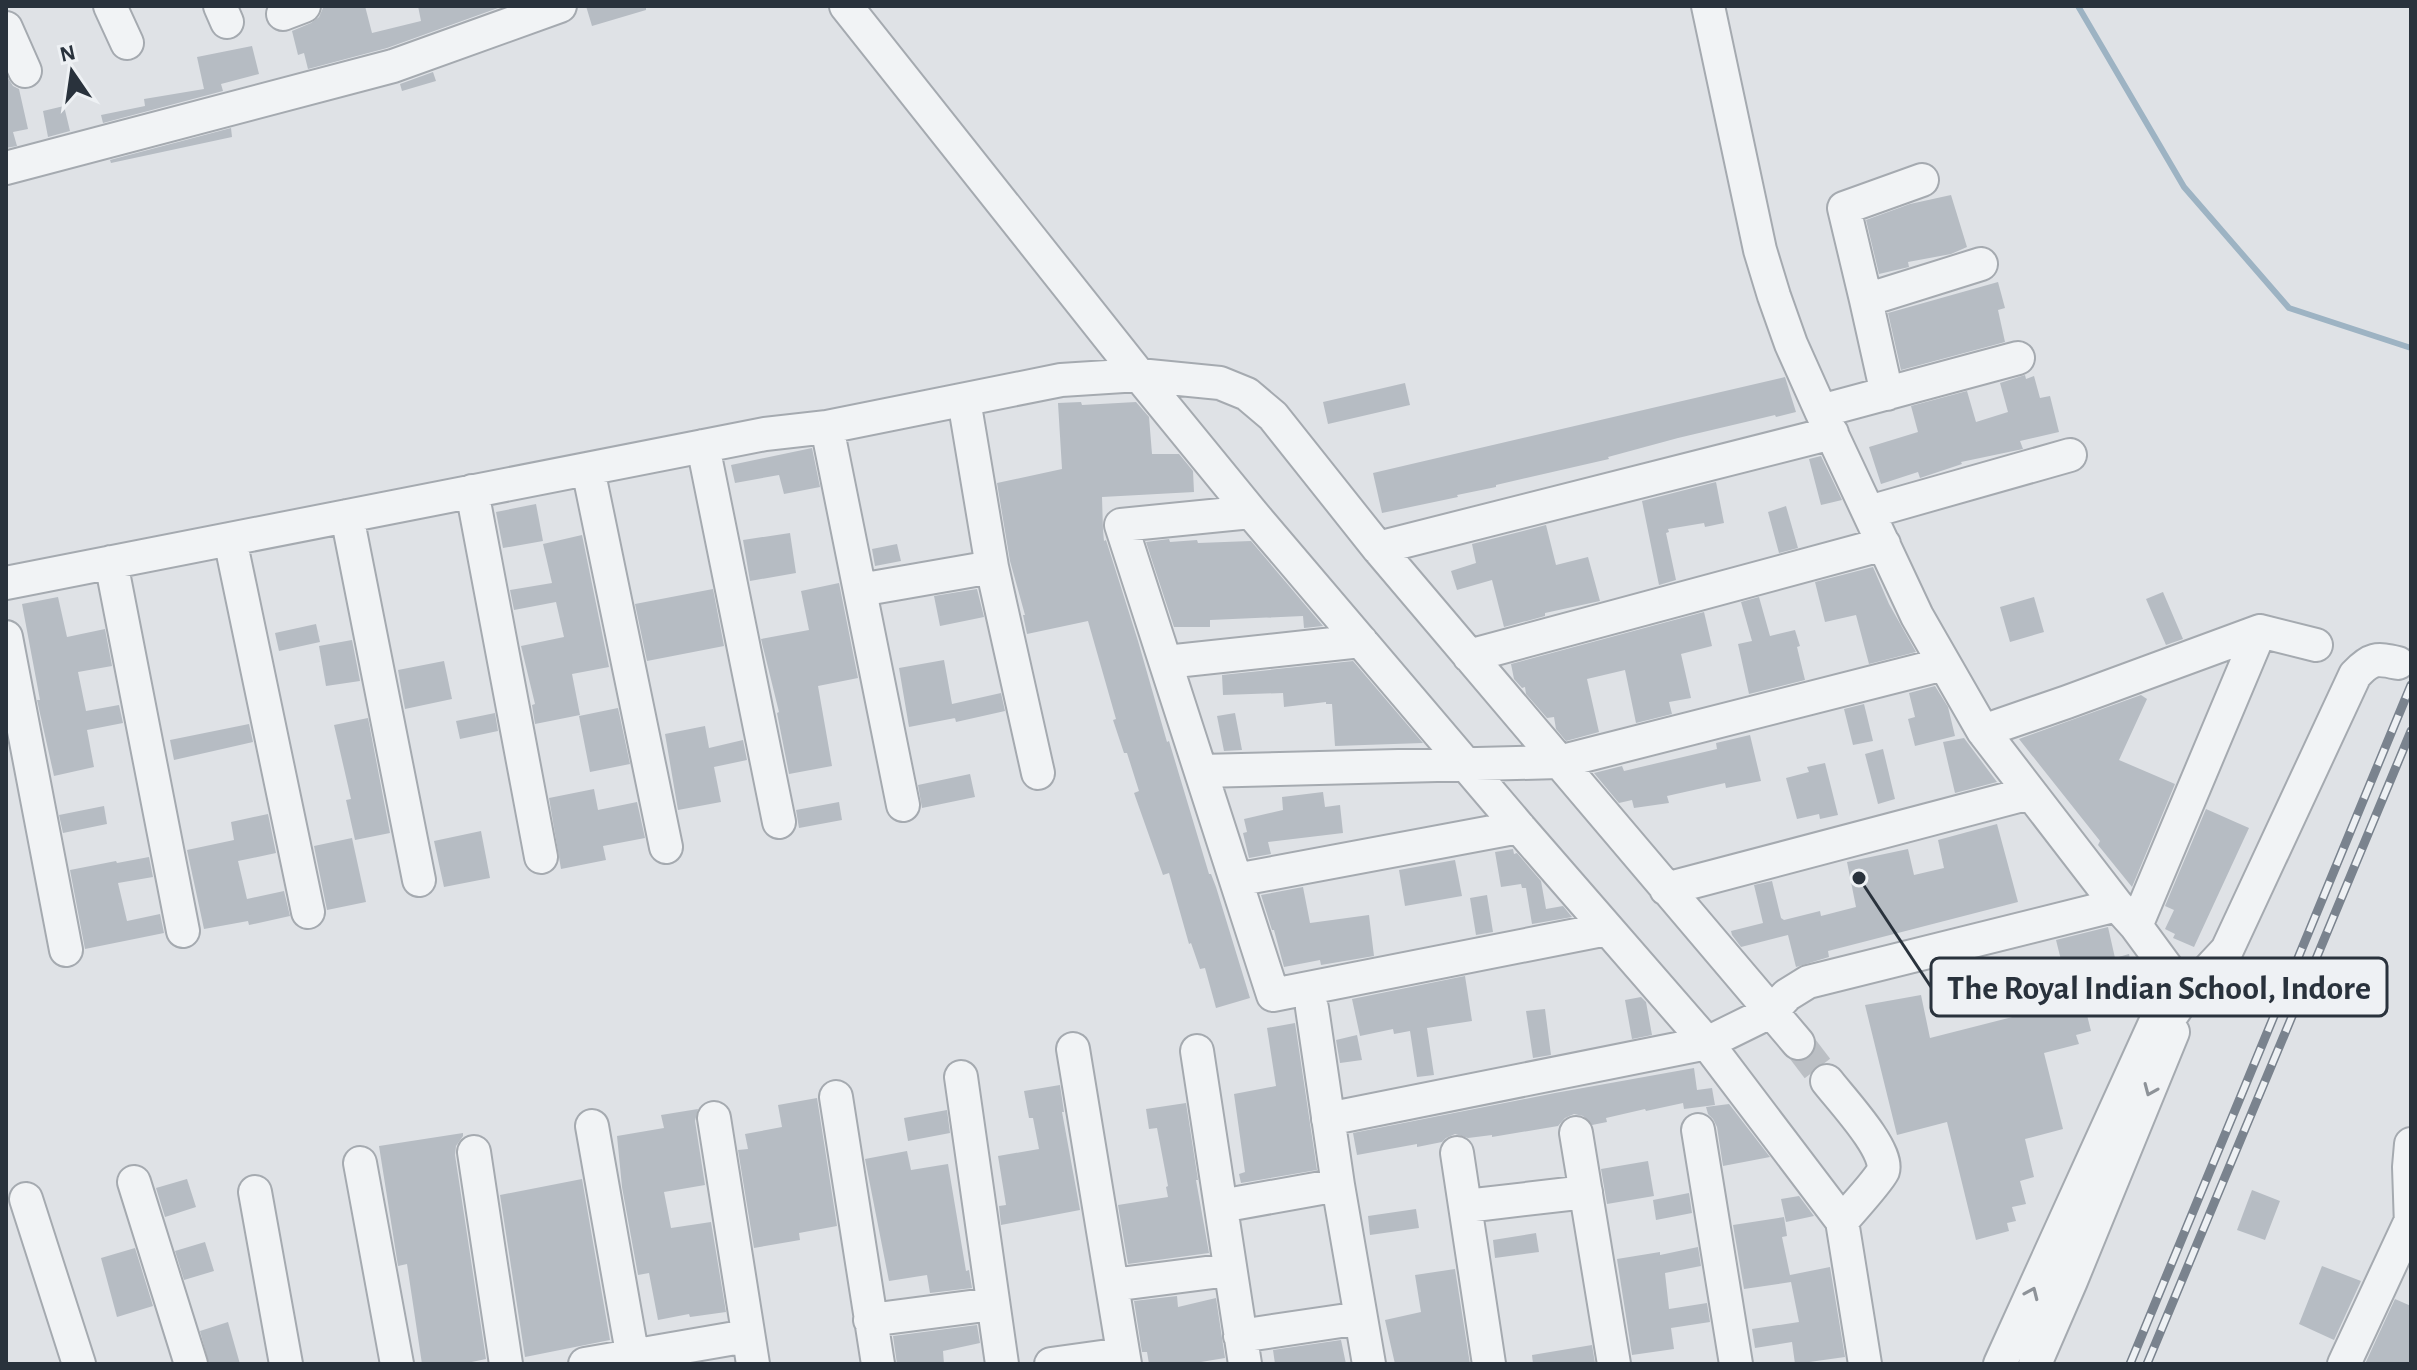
<svg xmlns="http://www.w3.org/2000/svg" width="2417" height="1370" viewBox="0 0 2417 1370" font-family="'Alegreya Sans',sans-serif">
  <rect width="100%" height="100%" fill="#dfe2e6"/>
  <g fill="none" stroke-linecap="round" stroke-linejoin="round">
    <path stroke="#9db3c3" stroke-width="6" d="M2078,6L2184,187L2289,308L2411,348"/>
  </g>
  <path fill="#b6bcc3" d="M328,6H365L372,33L421,21L418,6H498V8L387,48L308,69L304,53L298,55L292,31L311,23L319,17L323,8Z
    M586,6H646V10L592,26Z
    M252,46L259,74L221,84L223,91L103,123L101,115L145,106L144,99L204,89L197,57Z
    M433,72L436,81L402,91L400,84Z
    M6,75L13,86L19,89L28,129L13,132L17,146L6,148Z
    M64,106L70,131L48,137L43,111Z
    M231,128L232,137L111,163L110,160Z
    M1951,195L1967,247L1951,254L1908,262L1909,267L1879,274L1866,220L1910,204Z
    M1998,282L2005,308L1998,310L2005,342L1901,370L1888,313Z
    M2025,375L2026,379L2034,376L2040,398L2050,396L2059,432L2020,441L2023,449L1961,462L1962,464L1920,478L1918,472L1881,484L1869,447L1918,432L1911,406L1967,391L1976,422L2008,412L2000,383Z
    M1785,377L1796,412L1776,417L1775,415L1678,438L1608,457L1609,459L1496,485V487L1457,495L1458,497L1382,513L1373,473Z
    M1405,383L1410,405L1328,424L1323,402Z
    M1081,402L1082,405L1136,402L1149,417L1152,454H1179L1193,471L1194,492L1102,497L1103,530L1104,541L1106,540L1138,641L1167,742L1169,741L1209,874H1211L1216,887L1250,998L1216,1008L1205,968L1200,969L1191,943L1189,944L1169,873L1163,875L1134,793L1139,791L1127,753H1124L1113,720L1116,719L1088,621L1027,634L1023,615H1025L1010,561L997,483L1062,469L1058,403Z
    M812,448L820,487L784,494L779,475L735,483L731,465Z
    M1821,456L1842,500L1821,505L1809,459Z
    M1716,482L1724,523L1705,527L1704,523L1668,529L1669,532L1666,533L1676,580L1659,585L1642,501Z
    M536,504L543,541L503,548L496,512Z
    M1786,506L1798,548L1779,553L1768,512Z
    M1546,525L1556,565L1588,557L1600,601L1545,613V616L1504,627L1492,580L1457,590L1451,571L1476,563L1472,544Z
    M790,533L796,573L750,581L743,540Z
    M582,535L609,667L572,674L580,715L535,724L532,705L535,704L521,646L564,637L556,602L514,610L510,590L552,583L543,544Z
    M1169,539L1170,542L1197,540L1198,543L1251,541L1323,626L1304,628L1303,616L1210,620V627H1174L1146,542Z
    M897,544L901,561L875,566L872,549Z
    M1873,567L1889,604L1916,652L1869,664L1856,615L1825,622L1815,582Z
    M839,583L858,678L818,686L832,766L789,774L777,713L779,712L761,639L809,630L801,591Z
    M713,589L724,646L647,661L635,604Z
    M977,589L984,617L940,626L934,596Z
    M2163,592L2183,639L2166,645L2146,599Z
    M58,597L67,637L105,629L112,666L78,672L86,711L119,705L123,723L87,730L94,767L54,776L37,700H40L22,604Z
    M1759,597L1770,636L1795,630L1800,646L1797,647L1805,680L1749,694L1738,644L1752,641L1741,602Z
    M2034,597L2044,632L2010,642L2000,607Z
    M1704,612L1712,646L1681,654L1691,698L1669,702L1672,714L1636,723L1625,670L1587,679L1599,732L1566,741L1556,729L1554,717L1547,718L1526,694L1525,687L1522,688L1514,679L1511,664Z
    M316,624L320,642L279,651L275,633Z
    M352,640L360,681L326,686L319,646Z
    M944,660L952,704L1001,693L1005,711L956,722L952,706L955,718L909,727L899,668Z
    M444,661L452,699L405,709L398,670Z
    M1353,661L1423,743L1335,746L1332,704H1326V702L1284,707L1283,693L1223,695L1222,675Z
    M1935,686L1948,707L1955,736L1915,746L1908,719L1915,717L1909,693Z
    M2141,695L2147,699L2119,760L2175,784L2132,887L2098,845L2100,841L2019,739Z
    M1864,704L1873,741L1853,745L1844,709Z
    M618,708L630,764L590,772L579,716Z
    M495,713L498,731L460,739L456,721Z
    M1235,713L1242,750L1224,751L1217,716Z
    M368,718L390,833L355,840L346,800L351,799L334,725Z
    M249,724L253,742L174,760L170,740Z
    M705,726L709,748L743,740L747,760L714,767L721,802L678,810L665,734Z
    M1750,735L1761,781L1726,788L1725,783L1707,787L1667,796L1669,803L1634,808L1632,800L1619,803L1594,773L1622,766L1624,771L1717,749L1716,743Z
    M1964,738L1997,782L1955,793L1943,742Z
    M1883,749L1895,799L1878,804L1865,754Z
    M1825,763L1838,815L1820,819L1819,814L1797,819L1786,778L1809,772L1807,767Z
    M970,774L975,797L922,808L918,785Z
    M594,789L598,810L637,802L645,838L603,846L606,860L561,869L549,798Z
    M1323,792L1325,807L1340,805L1343,833L1268,842L1271,854L1249,858L1243,833L1247,832L1244,819L1283,810L1282,797Z
    M839,802L842,820L799,828L796,810Z
    M104,806L107,824L63,833L59,815Z
    M2206,809L2249,828L2194,947L2173,938L2175,934L2165,929L2174,910L2165,906Z
    M268,814L276,853L238,861L247,899L284,891L290,916L249,925L248,921L204,929L187,850L234,840L231,822Z
    M1997,824L2018,902L1828,951L1829,957L1796,967L1788,935L1741,947L1732,935L1731,931L1763,923L1754,885L1772,881L1781,918L1784,920L1820,911L1821,916L1856,907L1847,862L1908,849L1914,875L1944,868L1938,840Z
    M481,831L490,878L444,887L434,841Z
    M352,838L366,902L327,910L314,846Z
    M1513,849L1514,854L1517,853L1541,881L1546,909L1563,906L1572,917L1532,924L1526,888H1522L1521,884L1501,887L1495,852Z
    M149,857L153,877L118,883L127,921L160,914L164,933L85,949L70,870L116,861L117,863Z
    M1455,860L1462,896L1405,906L1399,870Z
    M1303,887L1310,923L1369,915L1374,956L1321,965L1320,960L1284,967L1274,930H1272L1261,895Z
    M1487,895L1493,932L1476,935L1470,898Z
    M2108,927L2115,958L2129,954L2133,972L2068,988L2056,940Z
    M1465,976L1472,1021L1427,1028L1434,1075L1417,1077L1410,1031L1394,1034L1393,1029L1360,1036L1352,999Z
    M1921,995L1930,1038L2083,999L2091,1031L2076,1035L2079,1044L2044,1053L2063,1129L2025,1139L2034,1177L2020,1181L2026,1204L2012,1207L2016,1221L2007,1223L2009,1231L1976,1240L1947,1122L1897,1135L1865,1005Z
    M1641,997L1646,1002L1652,1035L1632,1039L1625,1000Z
    M1545,1009L1551,1055L1533,1058L1526,1011Z
    M1295,1023L1317,1170L1241,1183L1239,1174L1245,1172L1234,1094L1276,1086L1267,1028Z
    M1357,1035L1362,1060L1340,1063L1336,1040Z
    M1694,1068L1697,1090L1712,1088L1715,1105L1684,1109L1683,1103L1646,1111L1645,1109L1606,1118L1607,1122L1592,1125L1583,1116L1574,1114L1565,1118L1558,1126L1492,1137V1135L1468,1138L1455,1134L1446,1138L1442,1142L1417,1147V1144L1357,1155L1353,1133L1555,1093Z
    M1060,1085L1064,1112H1062L1080,1210L1001,1225L999,1206L1006,1205L998,1156L1039,1149L1033,1118H1029L1024,1091Z
    M817,1098L837,1226L799,1233L800,1240L754,1248L738,1150L748,1149L745,1134L782,1127L778,1105Z
    M1186,1103L1198,1180H1196L1209,1253L1128,1264L1118,1205L1168,1197L1166,1187L1168,1186L1157,1128L1149,1129L1146,1109Z
    M1729,1104L1770,1157L1723,1166L1717,1127L1713,1119L1708,1114L1706,1107Z
    M698,1109L695,1121L705,1185L664,1192L671,1228L711,1222L726,1312L690,1317L689,1314L658,1320L649,1273L638,1275L622,1187L617,1136L664,1128L661,1115Z
    M947,1110L950,1133L908,1141L904,1118Z
    M463,1133V1136L456,1146L455,1155L486,1359L462,1364H422L407,1264L398,1266L379,1146Z
    M907,1151L911,1170L948,1164L966,1271L969,1270L972,1288L930,1293L927,1275L889,1281L865,1159Z
    M1648,1161L1654,1196L1607,1204L1601,1169Z
    M187,1179L196,1207L165,1217L156,1188Z
    M582,1179L610,1340L525,1357L500,1195Z
    M2252,1190L2280,1201L2265,1240L2237,1230Z
    M1689,1193L1692,1213L1656,1220L1653,1200Z
    M1799,1196L1814,1216L1786,1222L1781,1199Z
    M1416,1209L1419,1228L1370,1235L1368,1216Z
    M1784,1217L1787,1236L1782,1237L1790,1275L1830,1267L1845,1357L1795,1364L1792,1342L1755,1348L1752,1329L1799,1322L1791,1282L1744,1289L1733,1225Z
    M1536,1233L1539,1252L1495,1258L1493,1240Z
    M205,1242L214,1271L184,1280L175,1251Z
    M1698,1247L1701,1266L1665,1273L1669,1309L1707,1303L1710,1322L1671,1328L1674,1349L1632,1355L1617,1259L1660,1252V1255Z
    M135,1248L153,1306L117,1317L101,1258Z
    M2322,1266L2361,1281L2334,1340L2299,1324Z
    M1455,1269L1470,1364H1395L1385,1320L1421,1312L1415,1275Z
    M1177,1296L1178,1307L1216,1298L1225,1358L1189,1364H1149L1147,1352H1142L1134,1301Z
    M2395,1299L2411,1306V1364H2365Z
    M228,1322L240,1364H209L200,1331Z
    M977,1325L980,1343L943,1351L944,1364H897L893,1336Z
    M1341,1340L1346,1364H1275L1273,1350Z
    M1592,1345L1595,1363L1533,1364L1532,1355Z"/>
  <g fill="none" stroke-linecap="round" stroke-linejoin="round">
    <path stroke="#bbbfc4" stroke-width="32" stroke-dasharray="32 16" stroke-linecap="butt" d="M1798,1043L1827,1081"/>
    <g stroke="#a5aab0" stroke-width="36">
      <path id="minor" d="M110,6L127,43
        M220,6L227,22
        M846,6L1139,375L1251,512L1519,827L1707,1043L1842,1221L1865,1364
        M1708,6L1760,250L1774,296L1791,344L1821,411L1917,616L1983,731L2117,905L2136,926L2186,994
        M283,14L304,6
        M6,28L25,71
        M6,168L393,66L560,6
        M1866,300L1844,208L1922,180
        M1887,394L1866,300L1981,264
        M964,400L992,567L1038,773
        M1821,411L2018,358
        M827,427L903,805
        M703,446L779,822
        M588,469L666,847
        M472,491L541,857
        M1251,512L1121,525L1273,995L1607,929
        M1869,512L2070,455
        M347,516L419,880
        M230,539L308,912
        M1378,548L1832,433
        M111,562L183,931
        M6,583L765,434L827,427L1061,380L1139,375L1220,383L1247,394L1273,416L1378,548L1798,1043
        M860,590L992,567
        M6,637L66,950
        M1469,656L1884,544
        M1166,662L1361,641
        M1983,731L2067,702L2260,631L2316,645
        M1201,771L1559,762L1944,664
        M1236,880L1519,827
        M1666,889L2030,793
        M2136,926L2260,631
        M1073,1049L1125,1364
        M1197,1051L1245,1364
        M961,1077L1002,1364
        M1827,1081C1840,1098 1890,1151 1883,1171C1879,1180 1850,1212 1842,1221
        M836,1097L878,1364
        M714,1118L753,1364
        M1328,1119L1707,1043L1772,1011L1787,995L1808,982L2117,905
        M592,1126L634,1364
        M1698,1130L1736,1364
        M1576,1133L1614,1364
        M2411,1144L2409,1167L2411,1226
        M474,1152L506,1364
        M1457,1153L1489,1364
        M360,1163L397,1364
        M134,1182L191,1364
        M1338,1185L1369,1364
        M255,1192L286,1364
        M26,1199L79,1364
        M1221,1206L1338,1185L1312,1008
        M1466,1206L1586,1192
        M1112,1285L1229,1270
        M870,1320L993,1304
        M1240,1336L1361,1318
        M585,1364L747,1336
        M1051,1364L1123,1354
        M2000,1364L2154,1025L2171,1016L2186,994L2227,950L2355,675C2371,658 2376,658 2398,663
        M2035,1364L2071,1281L2173,1032
        M2344,1364L2411,1220"/>
    </g>
    <use href="#minor" stroke="#f1f3f5" stroke-width="32"/>
    <g stroke="#7a838e" stroke-width="9">
      <path id="rail" d="M2130,1364L2411,685
        M2147,1364L2411,731"/>
    </g>
    <use href="#rail" stroke="#eef1f4" stroke-width="6" stroke-dasharray="18" stroke-linecap="butt"/>
  </g>
  <defs><path id="oneway-chevron" d="M-2-3.5L2.5 0L-2 3.5" fill="none" stroke-width="1.6" stroke-linecap="round" stroke-linejoin="round" transform="scale(2)"/></defs>
  <g stroke="#8d9298">
    <use href="#oneway-chevron" transform="translate(2150 1090) rotate(113)"/>
    <use href="#oneway-chevron" transform="translate(2032 1293) rotate(-66)"/>
  </g>
  <path fill="none" stroke="#29323c" stroke-width="3" d="M1859 878L1931 987"/>
  <circle fill="#29323c" stroke="#eef1f4" stroke-width="3" cx="1859" cy="878" r="8"/>
  <rect fill="#eef1f4" stroke="#29323c" stroke-width="3" x="1931" y="958" width="456" height="58" rx="8"/>
  <g font-size="34" text-anchor="middle" font-weight="bold" fill="#29323c">
    <text x="2159" y="999">The Royal Indian School, Indore</text>
  </g>
  <rect width="2417" height="1370" fill="none" stroke="#29323c" stroke-width="16"/>
  <g transform="translate(72 72) rotate(347)" stroke="#eef1f4" stroke-width="6" paint-order="stroke">
  <path d="M0-6L14 30L0 20L-14 30Z" fill="#29323c"/>
  <text y="-12" font-size="22" font-weight="bold" text-anchor="middle" fill="#29323c">N</text>
  </g>
</svg>
